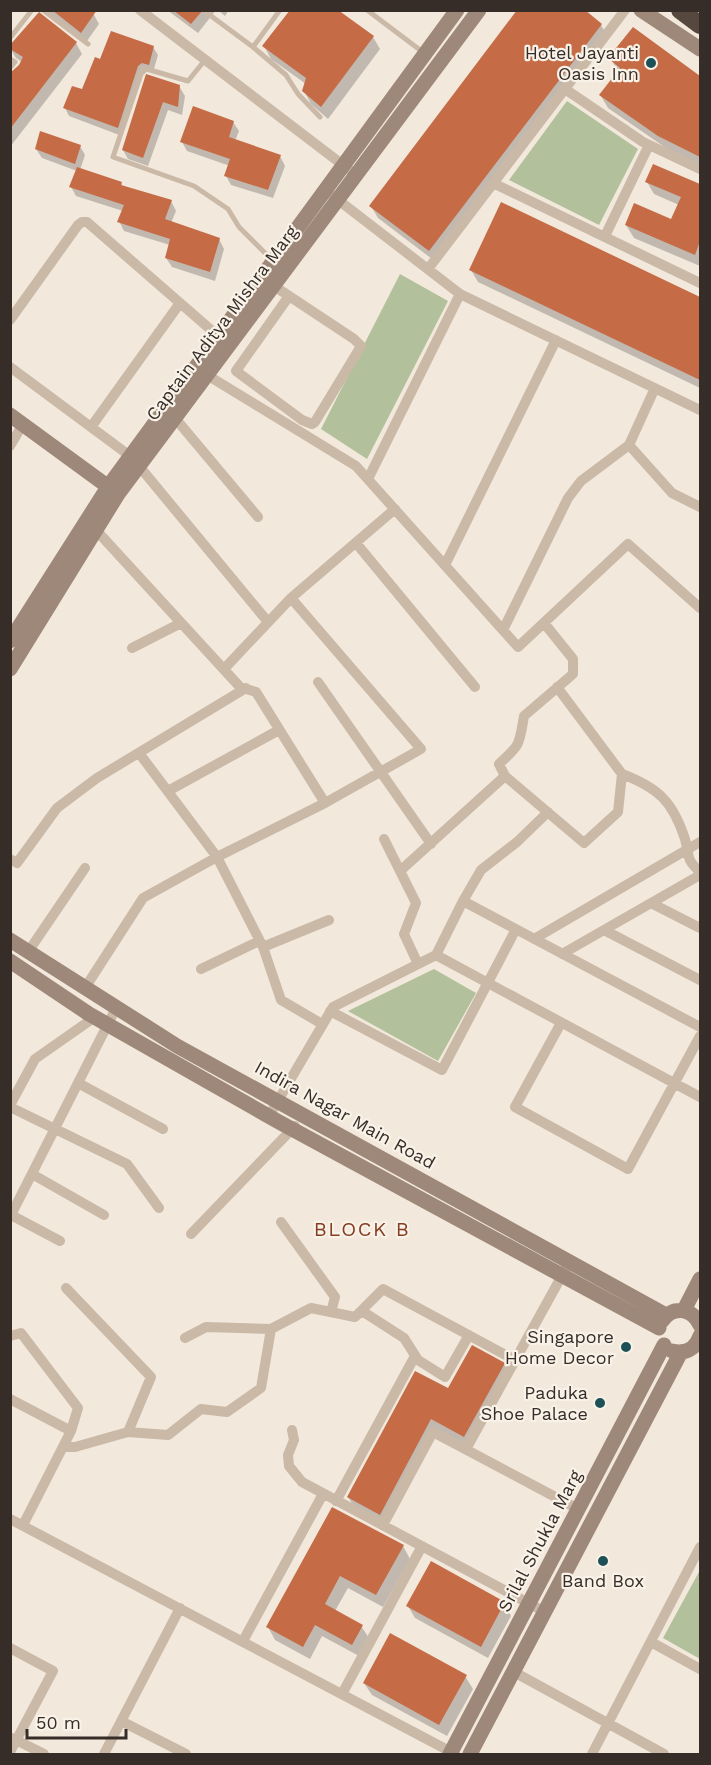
<svg xmlns="http://www.w3.org/2000/svg" width="711" height="1765" viewBox="0 0 711 1765" font-family="'Work Sans',sans-serif">
  <rect width="100%" height="100%" fill="#f2e8db"/>
  <path fill="#b2c19b" d="M567,101L638,149L599,225L509,180Z
    M400,274L448,301L367,459L321,429Z
    M434,969L476,993L438,1061L348,1011Z
    M700,1570V1659L663,1638Z"/>
  <path fill="#0003" d="M44,10H87L94,15L99,24L87,41Z
    M167,10H216L198,33Z
    M218,10H229L225,16Z
    M601,25L608,37L436,262L378,218L371,206Z
    M634,29L700,77V165L666,148L608,108L601,96L619,72L610,58Z
    M373,37L380,49L328,119L311,104L304,91L306,84L271,59L264,46Z
    M76,43L82,54L10,147V75L22,62L16,58L10,48Z
    M153,47L158,55L153,72L149,70L143,75L122,136L69,116L65,108L82,91L101,61Z
    M147,76L179,86L185,96L182,115L168,110L148,166L128,159L123,150Z
    M233,122L239,131L235,141L280,156L285,166L273,198L231,185L226,176L230,166L187,151L182,142Z
    M80,146L85,155L80,170L121,183L123,187L171,201L176,211L171,223L219,239L224,249L215,281L172,267L166,258L170,245L124,231L119,221L123,211L76,196L71,187L77,171L42,158L36,149Z
    M654,166L700,186V266L634,238L626,225L672,221L679,205L654,194L647,182Z
    M502,204L700,298V388L478,282L471,270Z
    M504,1364L511,1377L472,1448L438,1430L387,1527L356,1510L348,1497L449,1390Z
    M333,1509L403,1546L410,1559L383,1607L348,1588L335,1611L361,1626L369,1638L359,1656L322,1636L310,1659L275,1640L268,1627Z
    M504,1603L511,1616L488,1658L415,1618L408,1606Z
    M465,1676L473,1689L447,1736L372,1695L364,1683Z"/>
  <path fill="#c56b46" d="M52,10H97L81,33Z
    M173,10H203L191,24Z
    M290,10H338L374,36L321,107L302,91L306,78L262,46Z
    M517,10H585L602,24L429,251L369,206Z
    M39,12L77,42L10,129V73L19,65L23,57L10,49V45Z
    M633,27L700,76V157L658,136L599,95L620,68L608,58Z
    M111,31L154,46L149,65L142,63L138,66L118,128L63,108L72,86L82,89L95,57L100,59Z
    M146,74L180,85L178,107L163,102L143,158L122,150Z
    M193,106L234,121L229,137L281,155L268,190L224,176L230,159L180,142Z
    M40,131L81,145L75,164L35,149Z
    M653,164L700,184V241L695,255L625,225L634,203L671,219L681,197L645,182Z
    M77,167L122,182L121,185L172,200L165,219L220,238L210,272L165,258L170,239L117,222L124,205L69,187Z
    M501,202L700,297V380L469,270Z
    M472,1345L505,1363L464,1437L431,1419L380,1515L347,1497L415,1371L448,1388Z
    M332,1507L404,1545L376,1595L340,1576L325,1604L363,1625L352,1645L315,1625L303,1647L266,1627Z
    M431,1561L505,1602L481,1647L406,1606Z
    M390,1633L467,1675L439,1725L363,1683Z"/>
  <g fill="none" stroke-linecap="round" stroke-linejoin="round">
    <path stroke="#cab9a7" stroke-width="5" d="M43,10L88,44
      M367,10L424,53
      M207,13L253,47L286,75L298,94L320,117
      M10,38L32,10
      M253,47L280,10
      M10,59L15,62L10,68
      M205,60L188,81L143,68L113,157L194,186L228,209L239,227L273,261"/>
    <path stroke="#cab9a7" stroke-width="10" d="M140,10L356,175
      M565,89L643,142L700,169
      M493,183L700,283
      M333,196L460,294L700,410
      M605,236L649,145
      M428,269L625,10
      M274,286L354,339L361,346L315,422L312,424L302,420L236,371L289,296
      M10,320L78,225L82,222H87L218,336
      M10,367L130,456
      M207,375L356,466L518,647L628,544L700,608
      M175,418L258,517
      M91,427L180,303
      M629,445L672,493L700,507
      M10,446L23,424
      M139,466L268,622
      M368,479L460,294
      M96,530L240,687L256,692L325,803
      M356,543L475,687
      M445,565L556,340
      M544,623L573,659V674L524,716C519,745 521,744 499,764L505,776L584,843L618,812L622,774L557,687
      M503,630L568,498L581,481L629,445L655,388
      M132,648L181,623
      M224,669L291,598L395,509
      M318,682L431,844
      M139,753L217,857L263,947L281,1000L322,1024
      M622,774C659,788 673,802 685,839C690,857 685,858 700,872
      M168,791L279,730
      M384,839L416,903L404,934L418,964
      M10,859L17,863L57,808L97,778L246,688
      M400,871L505,776
      M463,901L700,1027
      M651,903L700,928
      M604,930L700,980
      M534,939L700,842
      M263,947L329,920
      M28,952L85,868
      M562,954L700,875
      M436,955L463,901L481,870L517,842L548,812
      M201,969L259,941
      M85,988L143,898L217,857L325,803L421,749L291,598
      M330,1011L442,1070L516,929
      M561,1023L515,1107L628,1169L700,1036
      M78,1083L163,1129
      M10,1105L35,1059L95,1017
      M10,1107L127,1164L159,1208
      M269,1116L333,1007L436,955L700,1097
      M32,1174L104,1215
      M11,1215L60,1241
      M10,1217L116,1008
      M281,1222L335,1297L331,1312
      M191,1234L295,1126
      M362,1311L404,1338L418,1360L445,1377L469,1335
      M10,1336L21,1333L78,1408L71,1431
      M185,1338L206,1327L271,1329L311,1308L355,1317L383,1289L515,1360
      M10,1399L71,1431L23,1525
      M292,1430L294,1440L288,1455L289,1466L302,1482L545,1612
      M128,1432L168,1435L201,1409L227,1412L261,1388L271,1329
      M63,1447H75L128,1432L151,1377L66,1288
      M466,1449L570,1261
      M336,1501L415,1356
      M10,1519L455,1754
      M383,1525L433,1432L578,1509
      M243,1641L323,1494
      M651,1642L700,1669
      M10,1648L53,1671L10,1752
      M514,1672L664,1754
      M342,1694L422,1546
      M121,1721L186,1754
      M12,1738L44,1754
      M104,1754L180,1608
      M592,1754L700,1547"/>
    <path stroke="#9d8879" stroke-width="15" d="M641,10L700,49
      M10,415L114,491
      M10,641L108,487L457,10
      M10,669L118,494L479,10
      M10,940L177,1046L666,1315
      M10,961L89,1014L279,1122L659,1328
      M684,1310L700,1279
      M662,1321C673,1305 692,1308 700,1325
      M672,1351C685,1354 696,1349 700,1336
      M450,1754L664,1345
      M470,1754L681,1352"/>
    <path stroke="#57483f" stroke-width="18" d="M680,10L700,25"/>
  </g>
  <g fill="#1d5157" stroke="#f9f2e8" stroke-width="2">
    <circle cx="651" cy="63" r="6"/>
    <circle cx="626" cy="1347" r="6"/>
    <circle cx="600" cy="1403" r="6"/>
    <circle cx="603" cy="1561" r="6"/>
  </g>
  <g text-anchor="middle" stroke-width="4.5" stroke-linejoin="round" paint-order="stroke">
    <g font-size="18" fill="#362d28" stroke="#f9f2e8" text-anchor="end">
      <text x="639" y="59">Hotel Jayanti<tspan x="639" dy="21">Oasis Inn</tspan></text>
      <text x="614" y="1343">Singapore<tspan x="614" dy="21">Home Decor</tspan></text>
      <text x="588" y="1399">Paduka<tspan x="588" dy="21">Shoe Palace</tspan></text>
      <text x="603" y="1587" text-anchor="middle">Band Box</text>
    </g>
    <g font-size="18" fill="#362d28" stroke="#f9f2e8">
      <text transform="translate(222 323) rotate(-53)" y="6">Captain Aditya Mishra Marg</text>
      <text transform="translate(345 1115) rotate(29)" y="6">Indira Nagar Main Road</text>
      <text transform="translate(540 1541) rotate(-62)" y="6">Srilal Shukla Marg</text>
    </g>
    <g font-size="20" letter-spacing="1.5" fill="#853e21" stroke="#f9f2e8">
      <text x="362" y="1236">BLOCK B</text>
    </g>
  </g>
  <rect width="711" height="1765" fill="none" stroke="#362d28" stroke-width="24"/>
  <path d="M27 1729v9h99v-9" fill="none" stroke="#362d28" stroke-width="3"/>
  <text x="36" y="1729" font-size="18" fill="#362d28" stroke="#f9f2e8" stroke-width="4.5" paint-order="stroke">50 m</text>
</svg>
